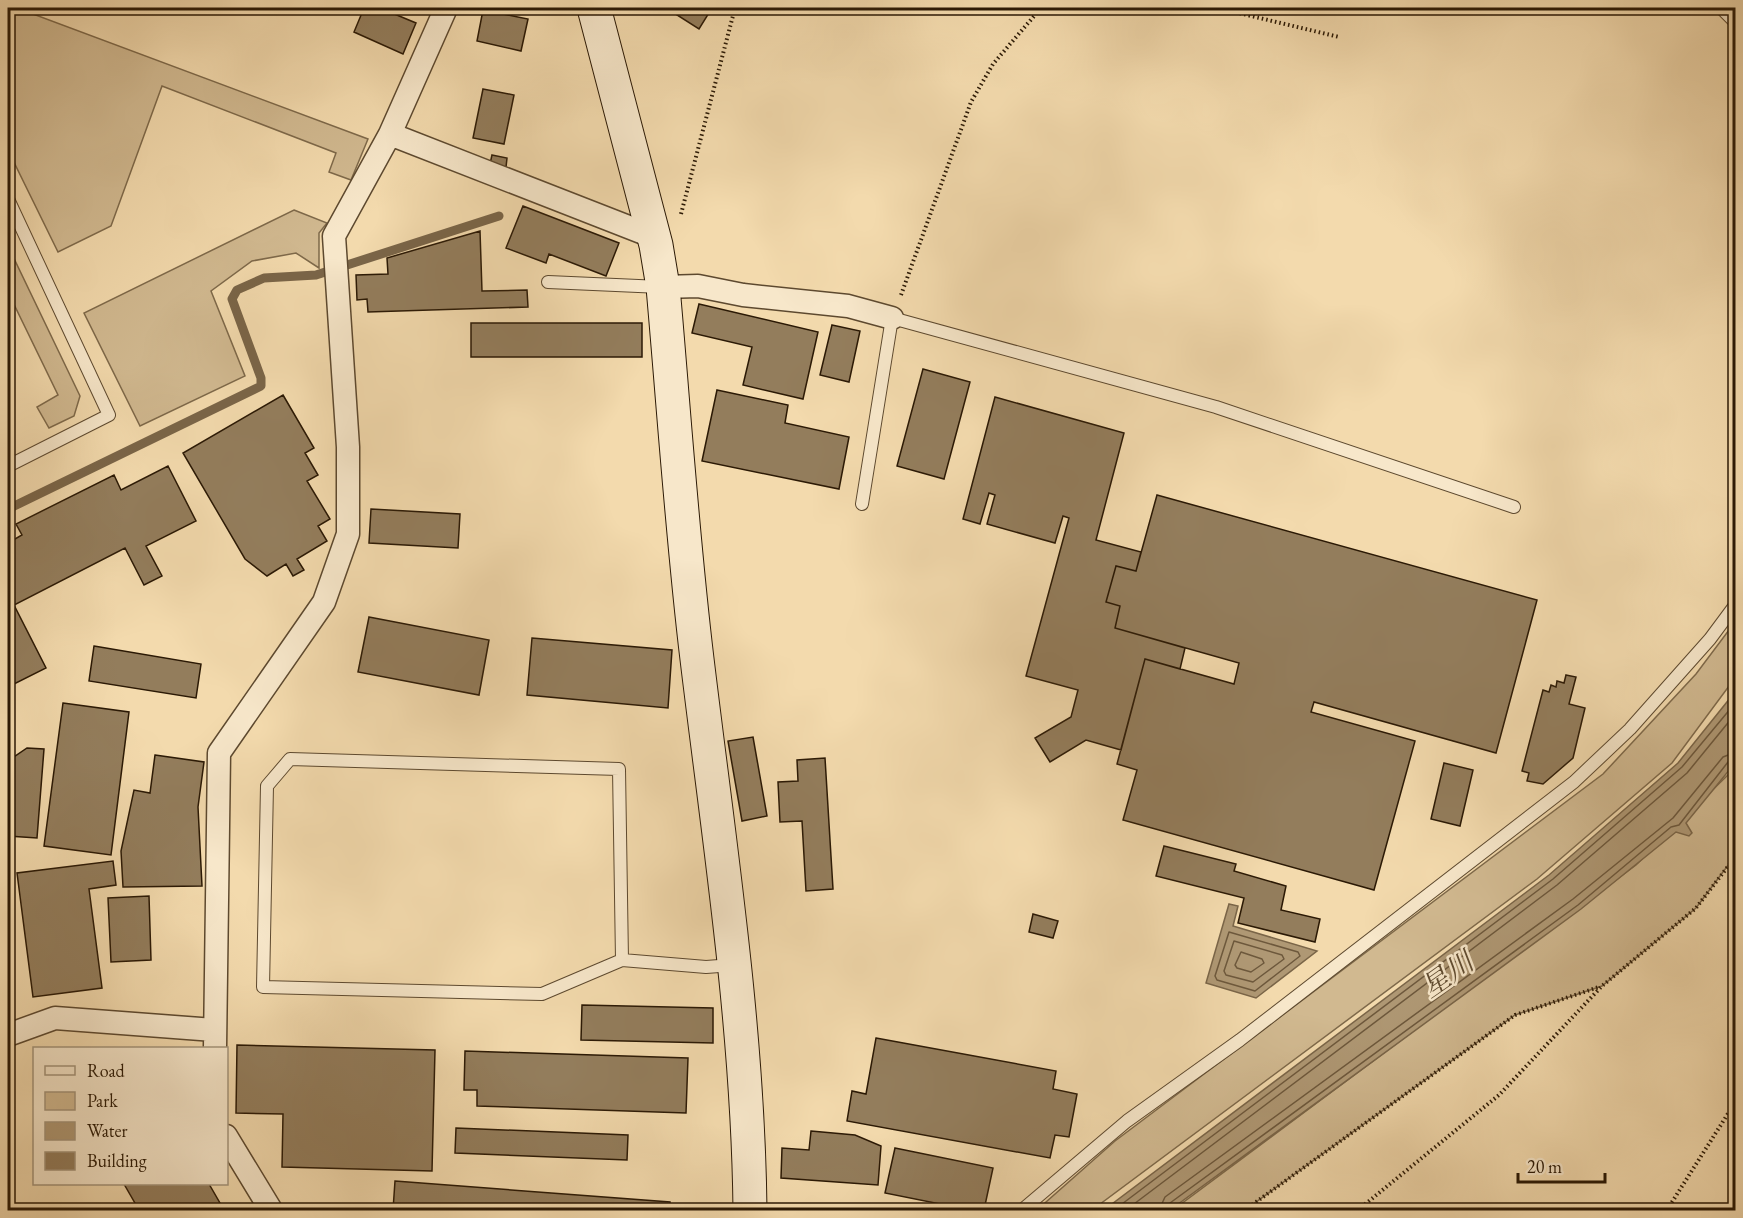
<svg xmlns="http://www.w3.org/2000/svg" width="1743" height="1218" viewBox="0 0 1743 1218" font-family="'EB Garamond','Noto Serif JP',serif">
  <rect width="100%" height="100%" fill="#f3daad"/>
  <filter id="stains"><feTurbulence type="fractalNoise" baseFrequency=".00333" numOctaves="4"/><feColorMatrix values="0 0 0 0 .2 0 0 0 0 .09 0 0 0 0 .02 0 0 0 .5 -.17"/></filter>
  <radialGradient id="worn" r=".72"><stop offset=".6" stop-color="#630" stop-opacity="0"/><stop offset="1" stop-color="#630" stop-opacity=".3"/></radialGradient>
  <path fill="#d1b990" stroke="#7e694a" stroke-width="1.5" d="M8,8H17L368,139L351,180L329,172L336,153L162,86L111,226L58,252L8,150Z
    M294,210L327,223L319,233V268L296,253L252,261L211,291L245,376L140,426L84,313Z
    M8,246L80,396L74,416L49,428L37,407L58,395L8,292Z
    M1735,622V678L1672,763L1537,879L1092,1210H1037L1115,1141L1603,774L1696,674Z
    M1735,768V856L1696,908L1602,986L1515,1015L1245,1210H1173L1636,865Z"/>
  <path fill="#af9874" stroke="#7a6548" stroke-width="1.5" d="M1735,692V763L1686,823L1692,833L1689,836L1676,832L1581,909L1170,1210H1104L1549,875L1678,763Z
    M1229,904L1238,906L1233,926L1317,951L1256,998L1206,983Z"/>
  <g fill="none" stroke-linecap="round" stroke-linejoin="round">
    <path stroke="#6d583c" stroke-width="1.5" d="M1229,932L1298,952L1300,956L1255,991L1217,980L1215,976Z
      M1234,941L1282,955L1284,959L1253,982L1226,975L1224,971Z
      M1241,952L1262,959L1264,963L1251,972L1237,968L1235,965Z
      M1114,1210L1553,879L1682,767L1736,702
      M1126,1210L1557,885L1687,773L1736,713
      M1159,1210L1165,1197L1573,899L1673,818L1723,757L1736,752
      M1167,1210L1170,1203L1578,905L1671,827L1679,825L1728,762L1736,760"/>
    <path stroke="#7a6548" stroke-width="9" d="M8,509L261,386V378L232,299L237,290L264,278L316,275L499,216"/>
  </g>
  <path fill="#937d5c" stroke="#2b1905" stroke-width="1.5" d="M364,8H380L416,23L403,54L354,32Z
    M666,8H712L699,29Z
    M483,10L528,19L521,51L477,41Z
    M483,89L514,95L504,144L473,138Z
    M492,155L507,158L506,167L490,164Z
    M523,206L619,243L606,276L549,254L546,263L506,248Z
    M480,231L482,291L527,290L528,307L368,312L367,299L357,300L356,275L388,274L387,258Z
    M699,304L818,332L803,399L743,385L752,347L692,333Z
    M471,323H642V357H471Z
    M832,325L860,331L849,382L820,375Z
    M923,369L970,382L944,479L897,466Z
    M717,390L788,405L785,423L849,437L839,489L702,461Z
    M283,395L314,448L305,453L318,475L307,481L330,519L318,526L327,541L297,559L304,570L293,576L286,564L267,576L245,559L183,453Z
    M995,397L1124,433L1096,540L1141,552L1136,571L1116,566L1106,602L1120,606L1115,628L1185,648L1180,669L1145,659L1121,750L1086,740L1050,762L1035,738L1071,717L1078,690L1026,676L1069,518L1063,516L1055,543L987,524L995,495L989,493L980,524L963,519Z
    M168,466L196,521L146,546L162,576L144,585L125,548L14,605L46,668L8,687V543L22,535L16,524L114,475L121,490Z
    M1157,495L1537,600L1496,753L1314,702L1311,712L1415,741L1374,890L1123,820L1137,770L1117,764L1145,659L1234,684L1239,663L1115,628L1120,606L1106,602L1116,566L1136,571Z
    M371,509L460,514L458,548L369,543Z
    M369,617L489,640L479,695L358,672Z
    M532,638L672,650L668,708L527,695Z
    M94,646L201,664L196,698L89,681Z
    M1566,675L1576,677L1569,704L1585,708L1573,758L1543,784L1527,781L1529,773L1522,771L1543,690L1549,692L1551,685L1556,687L1557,681L1564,683Z
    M63,703L129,712L111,855L44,846Z
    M753,737L767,816L742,821L728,741Z
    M27,748L44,749L37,838L8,836L11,759Z
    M155,755L204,762L198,807L202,886L123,887L121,851L134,790L150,793Z
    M825,758L833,889L806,891L802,821L780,822L778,782L798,781L797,760Z
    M1444,763L1473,770L1460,826L1431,819Z
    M1164,846L1236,864L1234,871L1286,886L1281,910L1320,919L1315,942L1238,923L1244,898L1156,876Z
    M113,861L116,885L89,889L102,988L33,997L17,873Z
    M149,896L151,960L111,962L108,898Z
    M1033,914L1058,921L1053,938L1029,932Z
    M582,1005L713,1008V1043L581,1040Z
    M876,1038L1056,1071L1053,1089L1077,1094L1069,1137L1055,1135L1050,1158L847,1121L852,1091L866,1094Z
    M237,1045L435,1050L432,1171L282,1167L283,1114L236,1113Z
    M465,1051L688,1058L686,1113L477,1106V1090H464Z
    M456,1128L628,1135L627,1160L455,1153Z
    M811,1131L855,1135L881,1146L878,1185L781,1178L782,1148L809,1150Z
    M895,1148L993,1168L984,1210H970L885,1193Z
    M395,1181L670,1202V1210H393Z
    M124,1184H209L224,1210H139Z"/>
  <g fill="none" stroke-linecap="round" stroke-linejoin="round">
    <g stroke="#5d492f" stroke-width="14">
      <path id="lane" d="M1721,8L1736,23
        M8,199L109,415L8,466
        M548,282L661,287
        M862,504L892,318L1216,407L1514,507
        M622,960L542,994L263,987L267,786L290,759L619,769L622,960L706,967L733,965
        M1022,1210L1127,1121L1240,1040L1574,782L1630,729L1710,639L1736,604"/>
    </g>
    <g stroke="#5d492f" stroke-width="25">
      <path id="street" d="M390,134L654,237
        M663,287L698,286L743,295L848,306L892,318
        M8,1035L55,1018L214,1030
        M215,1048L219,753L324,602L348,534V447L334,236L390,134L446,8
        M226,1136L271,1210"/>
    </g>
    <g stroke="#2b1905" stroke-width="35">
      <path id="secondary" d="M594,8L656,245L663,287C674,411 682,535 697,659C719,842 748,1025 750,1210"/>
    </g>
    <path stroke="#2b1905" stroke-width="4" stroke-dasharray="1.5 3" stroke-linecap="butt" d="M1218,8L1339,37
      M681,214L735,8
      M901,295L971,102L993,64L1041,8
      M1245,1210L1515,1015L1599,987
      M1358,1210L1499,1095L1602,986L1696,908L1736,856
      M1667,1210L1736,1101"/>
    <use href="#lane" stroke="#f7e7ca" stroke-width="12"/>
    <use href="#street" stroke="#f7e7ca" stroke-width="22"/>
    <use href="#secondary" stroke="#f7e7ca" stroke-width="33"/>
  </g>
  <g text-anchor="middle" stroke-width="5" stroke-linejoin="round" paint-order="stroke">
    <g font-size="28" font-style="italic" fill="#604c31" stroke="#f7e7ca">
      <text transform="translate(1447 974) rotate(-35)" y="10">星川</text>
    </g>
  </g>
  <rect width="1743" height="1218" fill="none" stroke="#f3daad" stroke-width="30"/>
  <rect x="9" y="9" width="1725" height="1200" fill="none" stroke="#2b1905" stroke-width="3"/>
  <rect x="15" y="15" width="1713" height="1188" fill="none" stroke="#2b1905" stroke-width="1.5"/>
  <rect x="33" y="1047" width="195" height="138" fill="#f7e7ca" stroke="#a5957b" stroke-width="1.5"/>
  <rect x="45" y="1066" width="30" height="9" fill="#f7e7ca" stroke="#a5957b" stroke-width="1.5"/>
  <text x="87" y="1077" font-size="18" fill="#2b1905">Road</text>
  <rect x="45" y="1092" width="30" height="18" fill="#d1b990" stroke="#a5957b" stroke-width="1.5"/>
  <text x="87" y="1107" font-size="18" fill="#2b1905">Park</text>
  <rect x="45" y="1122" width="30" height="18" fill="#af9874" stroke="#a5957b" stroke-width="1.5"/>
  <text x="87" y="1137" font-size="18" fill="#2b1905">Water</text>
  <rect x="45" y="1152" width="30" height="18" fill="#937d5c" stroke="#a5957b" stroke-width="1.5"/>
  <text x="87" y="1167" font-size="18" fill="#2b1905">Building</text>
  <path d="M1518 1173v9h87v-9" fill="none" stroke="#2b1905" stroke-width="3"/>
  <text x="1527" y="1173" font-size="18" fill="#2b1905" stroke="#f7e7ca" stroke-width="4.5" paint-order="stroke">20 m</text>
  <rect width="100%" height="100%" filter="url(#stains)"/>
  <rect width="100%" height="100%" fill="url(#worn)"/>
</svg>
